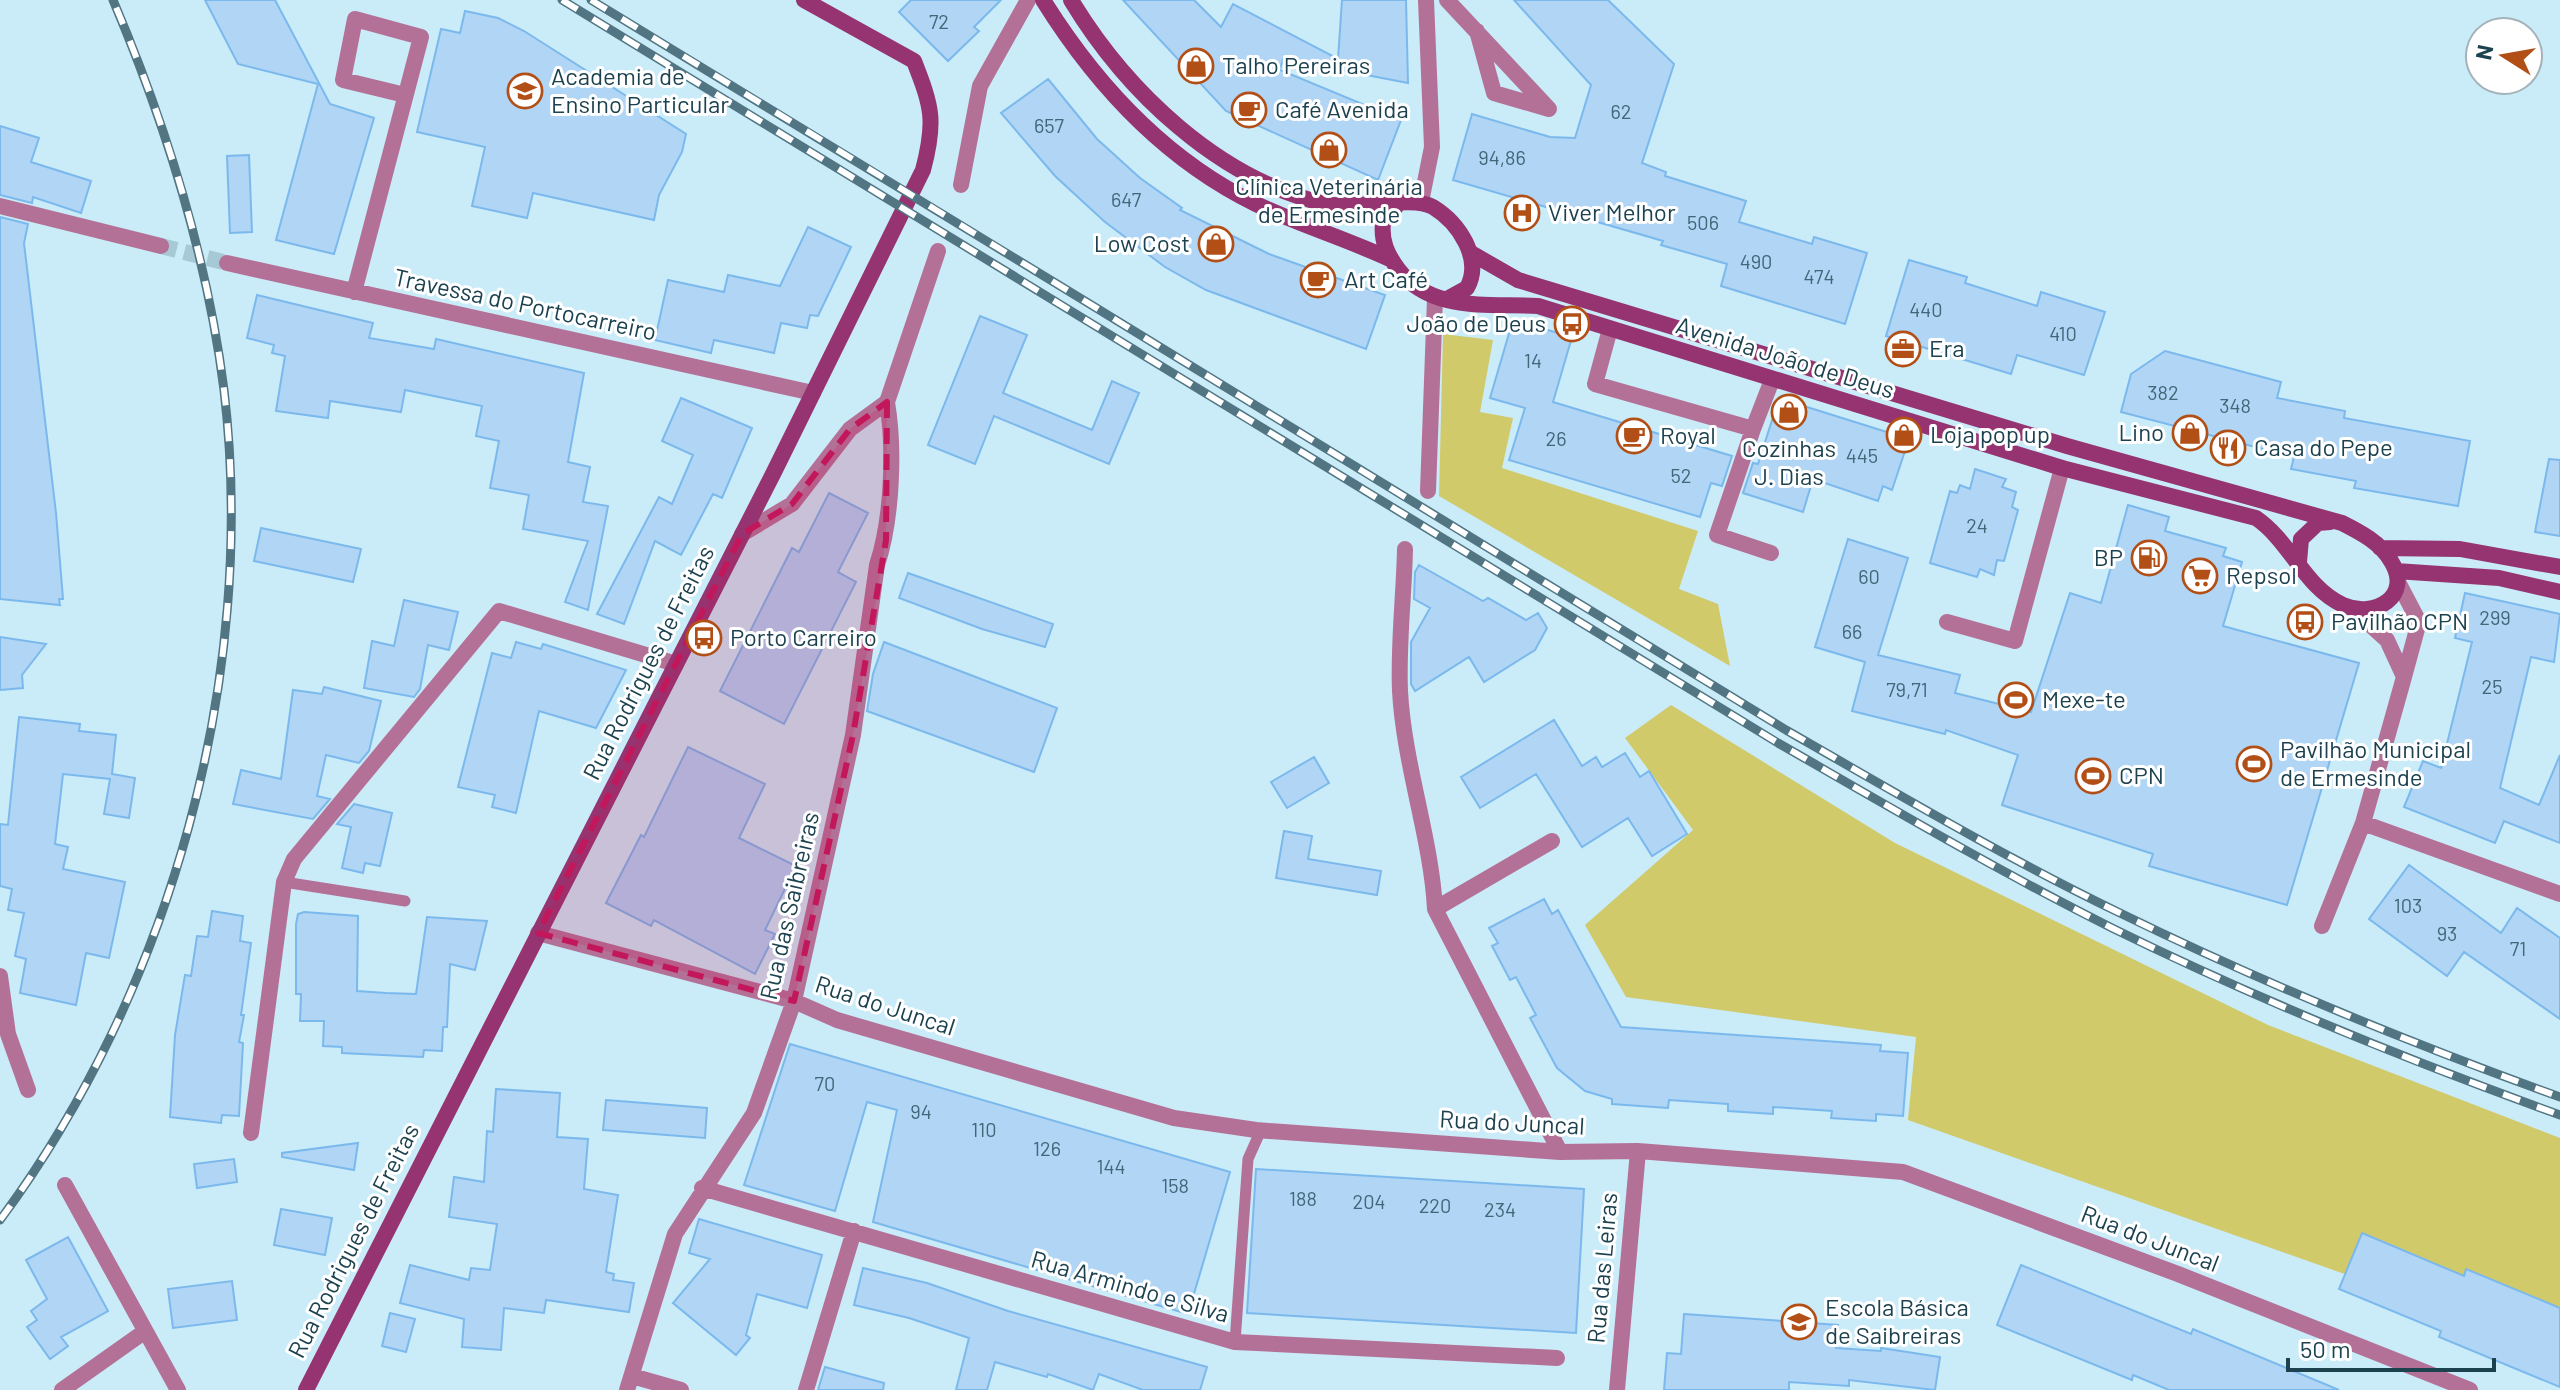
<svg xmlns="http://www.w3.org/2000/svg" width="2560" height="1390" viewBox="0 0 2560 1390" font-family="Barlow,sans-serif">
  <rect width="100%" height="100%" fill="#caebf8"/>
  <path fill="#d1ca6b" d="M1443,334L1493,340L1480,412L1513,418L1502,468L1698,531L1679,589L1718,604L1730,666L1439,496Z
    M1671,705L1895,843L2268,1025L2560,1138V1350L1908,1120L1916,1037L1626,997L1585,925L1693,830L1625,738Z"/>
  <path fill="#b1d5f5" stroke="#7bb9ed" stroke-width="2" d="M205,0H275L330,104L374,118L334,254L276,240L318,84L238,64Z
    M911,0H1001L974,27L979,31L948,61L899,12Z
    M1123,0H1194L1221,27L1233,4L1338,59L1342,0H1406L1408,83L1283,59L1280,70L1401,120L1378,180L1226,111Z
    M1514,0H1608L1674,64L1642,163L1666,172L1665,176L1746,201L1739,222L1812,244L1814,237L1867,253L1845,324L1721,286L1727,264L1661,245L1663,241L1453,180L1472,114L1550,137L1575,138L1591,85Z
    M465,11L498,18L524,31L686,134L682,152L659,195L654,220L533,193L527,218L472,206L485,147L417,132L441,29L460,33Z
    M1048,79L1097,139L1140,178L1182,208L1180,210L1269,254L1385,295L1366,349L1206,290L1165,267L1105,222L1055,176L1001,113Z
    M0,126L39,138L31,162L91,181L81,213L33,197L32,203L0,195Z
    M249,155L252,232L230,233L227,156Z
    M0,217L28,224L24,243L56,513L63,599H59L60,605L0,599Z
    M808,227L851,247L818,316L810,315L807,328L781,323L774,353L714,340L711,353L655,340L668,280L724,292L728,275L780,286Z
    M1909,260L1967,277L1965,283L2037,306L2041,292L2105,312L2084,375L2017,355L2011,374L1886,336Z
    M257,295L373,323L369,338L434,349L436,339L584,373L568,462L590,467L583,502L608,506L588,610L565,602L588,541L523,529L529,495L490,488L499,441L476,436L482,406L405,390L401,412L330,401L328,418L276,411L285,356L272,353L274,345L247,338Z
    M980,316L1027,335L1003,393L1092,430L1112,381L1139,393L1109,464L994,416L975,464L928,445Z
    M1513,320L1572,337L1553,402L1732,456L1722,486L1711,483L1700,517L1509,460L1525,408L1490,398Z
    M2165,351L2281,382L2277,398L2345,411L2344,418L2470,441L2458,506L2354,488L2356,481L2291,469L2294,457L2121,412L2131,374Z
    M681,398L752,428L722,498L713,494L681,555L655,541L624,624L597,614L659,497L672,504L693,455L662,441Z
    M1791,402L1909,439L1892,490L1883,486L1878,501L1813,479L1803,512L1743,493L1753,463L1758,464L1775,411Z
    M2549,459L2560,460V536L2535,532Z
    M1975,469L2006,479L2002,487L2016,492L2012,507L2018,510L2004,561L1997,560L1994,575L1980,569L1977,577L1930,563L1950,491L1957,493L1960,485L1970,489Z
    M829,493L868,513L838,572L856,582L784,724L720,691L792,548L799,552Z
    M2128,505L2169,517L2165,531L2226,548L2223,556L2242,562L2223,626L2359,663L2287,905L2149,866L2153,854L2002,805L2018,755L1946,730L1945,734L1852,711L1865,662L1815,647L1848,539L1908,558L1878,655L1960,675L1955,693L2031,712L2070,593L2101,603Z
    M261,528L361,549L353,582L254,561Z
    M1419,565L1483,601L1488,598L1526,620L1538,613L1547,628L1535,650L1484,682L1469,657L1415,691L1411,684V642L1430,608L1414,599L1415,572Z
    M908,573L1053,624L1045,647L982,629L899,598Z
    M2465,593L2560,614L2554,662L2531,657L2500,788L2539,805L2560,755V843L2504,821L2495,843L2404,807L2423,761L2441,768L2472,642L2455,638Z
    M404,600L458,612L449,650L428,645L420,689L414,697L364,688L372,641L394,646Z
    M0,637L46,644L22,675L23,688L0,690Z
    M516,642L541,649L543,644L626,670L596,728L539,711L516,813L492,807L495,795L458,787L492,653L511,658Z
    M884,642L1057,708L1034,772L867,711L873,674Z
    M324,687L381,701L369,751L359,763L326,755L317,796L330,799L313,819L233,804L241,770L281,779L293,690L322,694Z
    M19,717L80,724L79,731L116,735L112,774L135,778L129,818L104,814L110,779L63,774L55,844L68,847L63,869L125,882L109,958L86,953L76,1005L20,993L26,959L15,956L24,913L8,910L12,889L0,886V824L8,825Z
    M1554,720L1582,766L1596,757L1602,767L1625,753L1640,777L1649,771L1687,834L1652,856L1628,818L1582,847L1536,774L1480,808L1461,777Z
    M688,747L765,784L739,838L796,866L765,930L775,934L755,974L654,920L651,926L606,903L641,835L644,837Z
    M1314,757L1329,783L1287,808L1271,782Z
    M354,804L392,813L380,866L365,863L363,873L342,868L351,827L337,824Z
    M1284,831L1312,836L1308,859L1381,871L1377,895L1276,878Z
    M2409,865L2501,933L2517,908L2560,938V1019L2464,952L2447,976L2369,919Z
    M1544,899L1552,914L1558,910L1621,1027L1881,1045L1880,1051L1908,1053L1903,1116L1876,1114V1121L1831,1118L1832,1111L1773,1107V1114L1728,1111V1104L1669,1100L1668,1108L1612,1104V1099L1585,1091L1557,1068L1530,1018L1536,1015L1516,977L1510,980L1492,946L1498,943L1489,928Z
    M212,911L243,916L240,941L251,943L241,1015H244L239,1042L243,1043L239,1116L222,1115L221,1123L170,1117L175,1035L185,975L191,976L197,936L208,937Z
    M304,912L358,916L357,991L386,993L416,994L427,917L487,921L475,970L450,964L447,1027H443L442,1051L424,1050L423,1057L342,1053V1047L323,1046L324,1021H300L301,994H296V924L298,914Z
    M790,1044L1230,1172L1188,1314L873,1222L897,1110L867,1102L835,1211L744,1185Z
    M496,1089L560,1093L557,1137L588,1139L584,1189L618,1195L606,1272L614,1274L613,1280L634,1283L629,1312L546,1300L544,1313L504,1308L501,1350L462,1347L464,1319L400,1303L410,1265L469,1280L471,1268L490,1270L497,1224L449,1217L454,1177L484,1182L487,1131L493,1132Z
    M606,1100L707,1108L705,1138L603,1130Z
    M358,1143L354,1170L282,1157V1153Z
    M234,1159L237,1182L197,1188L194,1164Z
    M1256,1169L1584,1189L1576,1333L1247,1313Z
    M281,1209L332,1218L325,1255L274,1245Z
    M699,1219L822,1255L807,1308L757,1294L746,1335L750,1338L736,1355L673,1303L710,1259L689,1253Z
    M2362,1233L2464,1276L2466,1269L2560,1308V1387L2439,1337L2441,1331L2339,1289Z
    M68,1237L108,1311L61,1337L68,1346L50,1359L27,1327L37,1320L31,1311L47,1299L26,1260Z
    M2021,1265L2191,1334L2193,1329L2339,1390H2169L2133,1375L2132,1380L1997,1325Z
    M863,1268L927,1283L1008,1311L1207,1367L1200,1390H1143L1099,1374L1093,1390L1048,1374L1047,1377L995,1362L987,1390H956L969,1338L909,1318L854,1305Z
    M232,1281L237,1320L173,1328L168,1289Z
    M390,1313L415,1319L406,1352L382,1346Z
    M1684,1314L1838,1325L1836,1348L1881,1351V1348L1940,1357L1935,1390L1849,1380V1386L1789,1382V1390H1664L1667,1353L1681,1354Z
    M825,1367L884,1383L883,1390H818Z"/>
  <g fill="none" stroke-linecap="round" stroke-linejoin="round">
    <path stroke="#a7c9d6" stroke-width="16" stroke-dasharray="16 8" stroke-linecap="butt" d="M161,246L227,263"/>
    <path stroke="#b47197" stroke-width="11" d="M284,882L405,901
      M1235,1342L1248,1159L1261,1130"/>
    <path stroke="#b47197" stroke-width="16" d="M1447,0L1549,109L1494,93L1477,31
      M961,185L980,86L1028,0
      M1421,202L1432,147L1426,0
      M0,206L161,246
      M227,263L813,393
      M354,292L421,37L355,19L343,80L405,95
      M1610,329L1595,384L1753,429L1772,380
      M1753,429L1717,535L1771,553
      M1428,491L1435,298
      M742,534L792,504L850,429L887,402L938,251
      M1405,549C1404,596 1398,644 1400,691C1404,765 1431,837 1435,909
      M2353,609L2387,640L2404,677L2419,622L2398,582
      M1947,622L2015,641L2062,468
      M2363,823L2560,894
      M1552,841L1435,909L1560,1152
      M2322,926L2363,823L2404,677
      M538,933L794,1001L837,1020L1174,1118L1256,1130L1560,1152L1638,1151L1903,1172L2178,1274L2470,1390
      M0,976L8,1034L28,1090
      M251,1133L284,882L294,859L499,611L676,664
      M65,1185L178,1390
      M702,1188L1235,1342L1557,1358
      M632,1376L681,1390
      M62,1390L144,1332
      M627,1390L675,1234L754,1113L794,1001L853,735L877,565C892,520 895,449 887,402
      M806,1390L854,1231
      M1617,1390L1638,1151"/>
    <path stroke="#953471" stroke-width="16" d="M1043,0C1096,85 1166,160 1256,204C1300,225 1347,239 1392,260
      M1071,0C1126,91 1218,179 1325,204C1355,210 1413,195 1433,207C1459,223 1483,259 1467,288L1447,299
      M1398,204L1383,223C1381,241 1387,254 1398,269C1431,313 1489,303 1538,306L2062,468L2256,518C2291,542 2304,587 2343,605C2375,619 2413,596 2391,561C2381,543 2360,532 2342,523L2067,446L1518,280L1471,253
      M2380,548L2460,549L2560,567
      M2299,562L2301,539L2318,523L2330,522
      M2396,571L2499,578L2560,592
      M306,1390L774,472L923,170C936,121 932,107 914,61L804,0"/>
    <g stroke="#517583" stroke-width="9">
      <path id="rail" d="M562,0L1778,743C1888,806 1998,871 2112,928C2258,1000 2408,1060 2560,1115
        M591,0C990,242 1388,487 1786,730C1896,793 2006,858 2120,913C2263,983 2410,1043 2560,1097
        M0,1220C171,990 258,676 224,390C207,255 166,125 113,0"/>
    </g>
    <use href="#rail" stroke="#fff" stroke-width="6" stroke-dasharray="18" stroke-linecap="butt"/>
  </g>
  <path fill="#c2185b" fill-opacity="0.2" stroke="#c2185b" stroke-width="6" stroke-dasharray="16 10" stroke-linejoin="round" d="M887,402L886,540L853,735L794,1001L538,933L742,534L792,504L850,429Z"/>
  <defs>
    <g id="shop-ring" transform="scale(1.8)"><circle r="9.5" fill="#fff" stroke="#b24f17" stroke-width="1.5"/><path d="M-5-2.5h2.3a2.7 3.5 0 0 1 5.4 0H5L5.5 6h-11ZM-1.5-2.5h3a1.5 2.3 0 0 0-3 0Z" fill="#b24f17"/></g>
    <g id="school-ring" transform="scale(1.8)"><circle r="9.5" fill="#fff" stroke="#b24f17" stroke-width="1.5"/><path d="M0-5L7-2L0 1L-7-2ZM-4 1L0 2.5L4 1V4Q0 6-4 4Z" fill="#b24f17"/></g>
    <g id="cafe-ring" transform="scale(1.8)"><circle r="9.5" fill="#fff" stroke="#b24f17" stroke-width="1.5"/><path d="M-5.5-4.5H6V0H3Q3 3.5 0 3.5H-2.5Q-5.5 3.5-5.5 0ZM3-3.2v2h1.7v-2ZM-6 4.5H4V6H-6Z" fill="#b24f17"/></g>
    <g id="hospital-ring" transform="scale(1.8)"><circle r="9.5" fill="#fff" stroke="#b24f17" stroke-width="1.5"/><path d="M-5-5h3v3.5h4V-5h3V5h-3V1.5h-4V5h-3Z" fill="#b24f17"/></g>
    <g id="bus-ring" transform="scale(1.8)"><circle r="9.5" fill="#fff" stroke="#b24f17" stroke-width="1.5"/><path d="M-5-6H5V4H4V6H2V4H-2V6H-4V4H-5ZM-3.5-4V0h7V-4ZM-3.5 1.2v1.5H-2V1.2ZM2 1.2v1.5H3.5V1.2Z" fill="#b24f17"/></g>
    <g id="office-ring" transform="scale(1.8)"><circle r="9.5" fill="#fff" stroke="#b24f17" stroke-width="1.5"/><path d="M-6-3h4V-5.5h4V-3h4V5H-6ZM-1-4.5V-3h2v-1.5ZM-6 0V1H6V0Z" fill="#b24f17"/></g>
    <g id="restaurant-ring" transform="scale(1.8)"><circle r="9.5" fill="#fff" stroke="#b24f17" stroke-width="1.5"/><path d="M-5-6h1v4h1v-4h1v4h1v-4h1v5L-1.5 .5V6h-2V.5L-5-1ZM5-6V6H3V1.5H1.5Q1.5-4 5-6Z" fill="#b24f17"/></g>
    <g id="fuel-ring" transform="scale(1.8)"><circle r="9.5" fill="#fff" stroke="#b24f17" stroke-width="1.5"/><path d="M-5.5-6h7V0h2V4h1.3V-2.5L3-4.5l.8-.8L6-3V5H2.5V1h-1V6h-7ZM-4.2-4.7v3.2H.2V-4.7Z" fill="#b24f17"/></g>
    <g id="supermarket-ring" transform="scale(1.8)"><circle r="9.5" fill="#fff" stroke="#b24f17" stroke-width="1.5"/><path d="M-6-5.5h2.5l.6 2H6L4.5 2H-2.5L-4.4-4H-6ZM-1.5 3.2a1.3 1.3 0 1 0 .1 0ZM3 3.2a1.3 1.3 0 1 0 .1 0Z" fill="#b24f17"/></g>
    <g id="stadium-ring" transform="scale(1.8)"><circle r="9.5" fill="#fff" stroke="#b24f17" stroke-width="1.5"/><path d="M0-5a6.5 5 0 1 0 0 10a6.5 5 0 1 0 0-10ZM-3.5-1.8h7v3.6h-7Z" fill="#b24f17"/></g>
  </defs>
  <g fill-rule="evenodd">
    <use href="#shop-ring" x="1196" y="66"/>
    <use href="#school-ring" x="525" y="91"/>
    <use href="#cafe-ring" x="1249" y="110"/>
    <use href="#shop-ring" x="1329" y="150"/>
    <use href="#hospital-ring" x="1522" y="213"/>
    <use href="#shop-ring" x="1216" y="244"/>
    <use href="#cafe-ring" x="1318" y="280"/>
    <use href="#bus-ring" x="1572" y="324"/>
    <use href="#office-ring" x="1903" y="349"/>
    <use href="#shop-ring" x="1789" y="412"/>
    <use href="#shop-ring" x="2190" y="433"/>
    <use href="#shop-ring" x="1904" y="435"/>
    <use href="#cafe-ring" x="1634" y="436"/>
    <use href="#restaurant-ring" x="2228" y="448"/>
    <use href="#fuel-ring" x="2149" y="558"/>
    <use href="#supermarket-ring" x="2200" y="576"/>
    <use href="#bus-ring" x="2305" y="622"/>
    <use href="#bus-ring" x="704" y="638"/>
    <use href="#stadium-ring" x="2016" y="700"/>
    <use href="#stadium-ring" x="2254" y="764"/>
    <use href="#stadium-ring" x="2093" y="776"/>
    <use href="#school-ring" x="1799" y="1322"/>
  </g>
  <g text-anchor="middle" stroke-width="6" stroke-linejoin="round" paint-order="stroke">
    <g font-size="20" fill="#416779">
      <text x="939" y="29">72</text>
      <text x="1621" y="119">62</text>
      <text x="1049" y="133">657</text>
      <text x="1502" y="165">94,86</text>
      <text x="1126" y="207">647</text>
      <text x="1703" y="230">506</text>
      <text x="1756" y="269">490</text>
      <text x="1819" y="284">474</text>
      <text x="1926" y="317">440</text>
      <text x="2063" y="341">410</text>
      <text x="1533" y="368">14</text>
      <text x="2163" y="400">382</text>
      <text x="2235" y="413">348</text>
      <text x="1556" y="446">26</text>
      <text x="1862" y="463">445</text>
      <text x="1681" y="483">52</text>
      <text x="1977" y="533">24</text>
      <text x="1869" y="584">60</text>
      <text x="2495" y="625">299</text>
      <text x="1852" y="639">66</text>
      <text x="2492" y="694">25</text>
      <text x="1907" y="697">79,71</text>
      <text x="2408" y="913">103</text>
      <text x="2447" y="941">93</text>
      <text x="2518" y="956">71</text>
      <text x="825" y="1091">70</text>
      <text x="921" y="1119">94</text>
      <text x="984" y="1137">110</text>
      <text x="1047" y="1156">126</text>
      <text x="1111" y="1174">144</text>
      <text x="1175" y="1193">158</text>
      <text x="1303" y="1206">188</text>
      <text x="1369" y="1209">204</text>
      <text x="1435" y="1213">220</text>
      <text x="1500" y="1217">234</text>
    </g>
    <g font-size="24" fill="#1c4250" stroke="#fff" text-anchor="start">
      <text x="1222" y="74">Talho Pereiras</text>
      <text x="551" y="85">Academia de<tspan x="551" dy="28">Ensino Particular</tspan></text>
      <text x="1275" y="118">Café Avenida</text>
      <text x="1329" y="195" text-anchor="middle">Clínica Veterinária<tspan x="1329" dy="28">de Ermesinde</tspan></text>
      <text x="1548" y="221">Viver Melhor</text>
      <text x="1190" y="252" text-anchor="end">Low Cost</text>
      <text x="1344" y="288">Art Café</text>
      <text x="1546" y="332" text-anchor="end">João de Deus</text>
      <text x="1929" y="357">Era</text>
      <text x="2164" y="441" text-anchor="end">Lino</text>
      <text x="1930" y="443">Loja pop up</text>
      <text x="1660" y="444">Royal</text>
      <text x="2254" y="456">Casa do Pepe</text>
      <text x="1789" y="457" text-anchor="middle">Cozinhas<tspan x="1789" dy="28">J. Dias</tspan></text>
      <text x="2123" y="566" text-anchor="end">BP</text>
      <text x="2226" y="584">Repsol</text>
      <text x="2331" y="630">Pavilhão CPN</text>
      <text x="730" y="646">Porto Carreiro</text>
      <text x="2042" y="708">Mexe-te</text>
      <text x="2280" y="758">Pavilhão Municipal<tspan x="2280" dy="28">de Ermesinde</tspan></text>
      <text x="2119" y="784">CPN</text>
      <text x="1825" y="1316">Escola Básica<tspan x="1825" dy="28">de Saibreiras</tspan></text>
    </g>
    <g font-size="24" fill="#1c4250" stroke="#fff">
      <text transform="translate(525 305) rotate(12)" y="8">Travessa do Portocarreiro</text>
      <text transform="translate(1785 358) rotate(17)" y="8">Avenida João de Deus</text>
      <text transform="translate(649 663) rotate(-63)" y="8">Rua Rodrigues de Freitas</text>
      <text transform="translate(790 906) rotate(-77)" y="8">Rua das Saibreiras</text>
      <text transform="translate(885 1006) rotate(18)" y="8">Rua do Juncal</text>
      <text transform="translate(1512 1123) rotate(3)" y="8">Rua do Juncal</text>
      <text transform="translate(2150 1239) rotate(21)" y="8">Rua do Juncal</text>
      <text transform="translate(354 1241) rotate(-63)" y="8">Rua Rodrigues de Freitas</text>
      <text transform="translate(1603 1268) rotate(-85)" y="8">Rua das Leiras</text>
      <text transform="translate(1130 1287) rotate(16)" y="8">Rua Armindo e Silva</text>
    </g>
  </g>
  <g transform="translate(2504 56) rotate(281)"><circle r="38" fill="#ffffff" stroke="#a4b3b9" stroke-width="2"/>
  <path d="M0-6L14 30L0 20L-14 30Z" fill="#b24f17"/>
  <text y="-12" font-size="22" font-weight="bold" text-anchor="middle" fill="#1c4250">N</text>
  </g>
  <path d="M2288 1358v12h206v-12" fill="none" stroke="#1c4250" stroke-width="4"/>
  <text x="2300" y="1358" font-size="24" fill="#1c4250" stroke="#ffffff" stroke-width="6" paint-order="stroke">50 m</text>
</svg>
